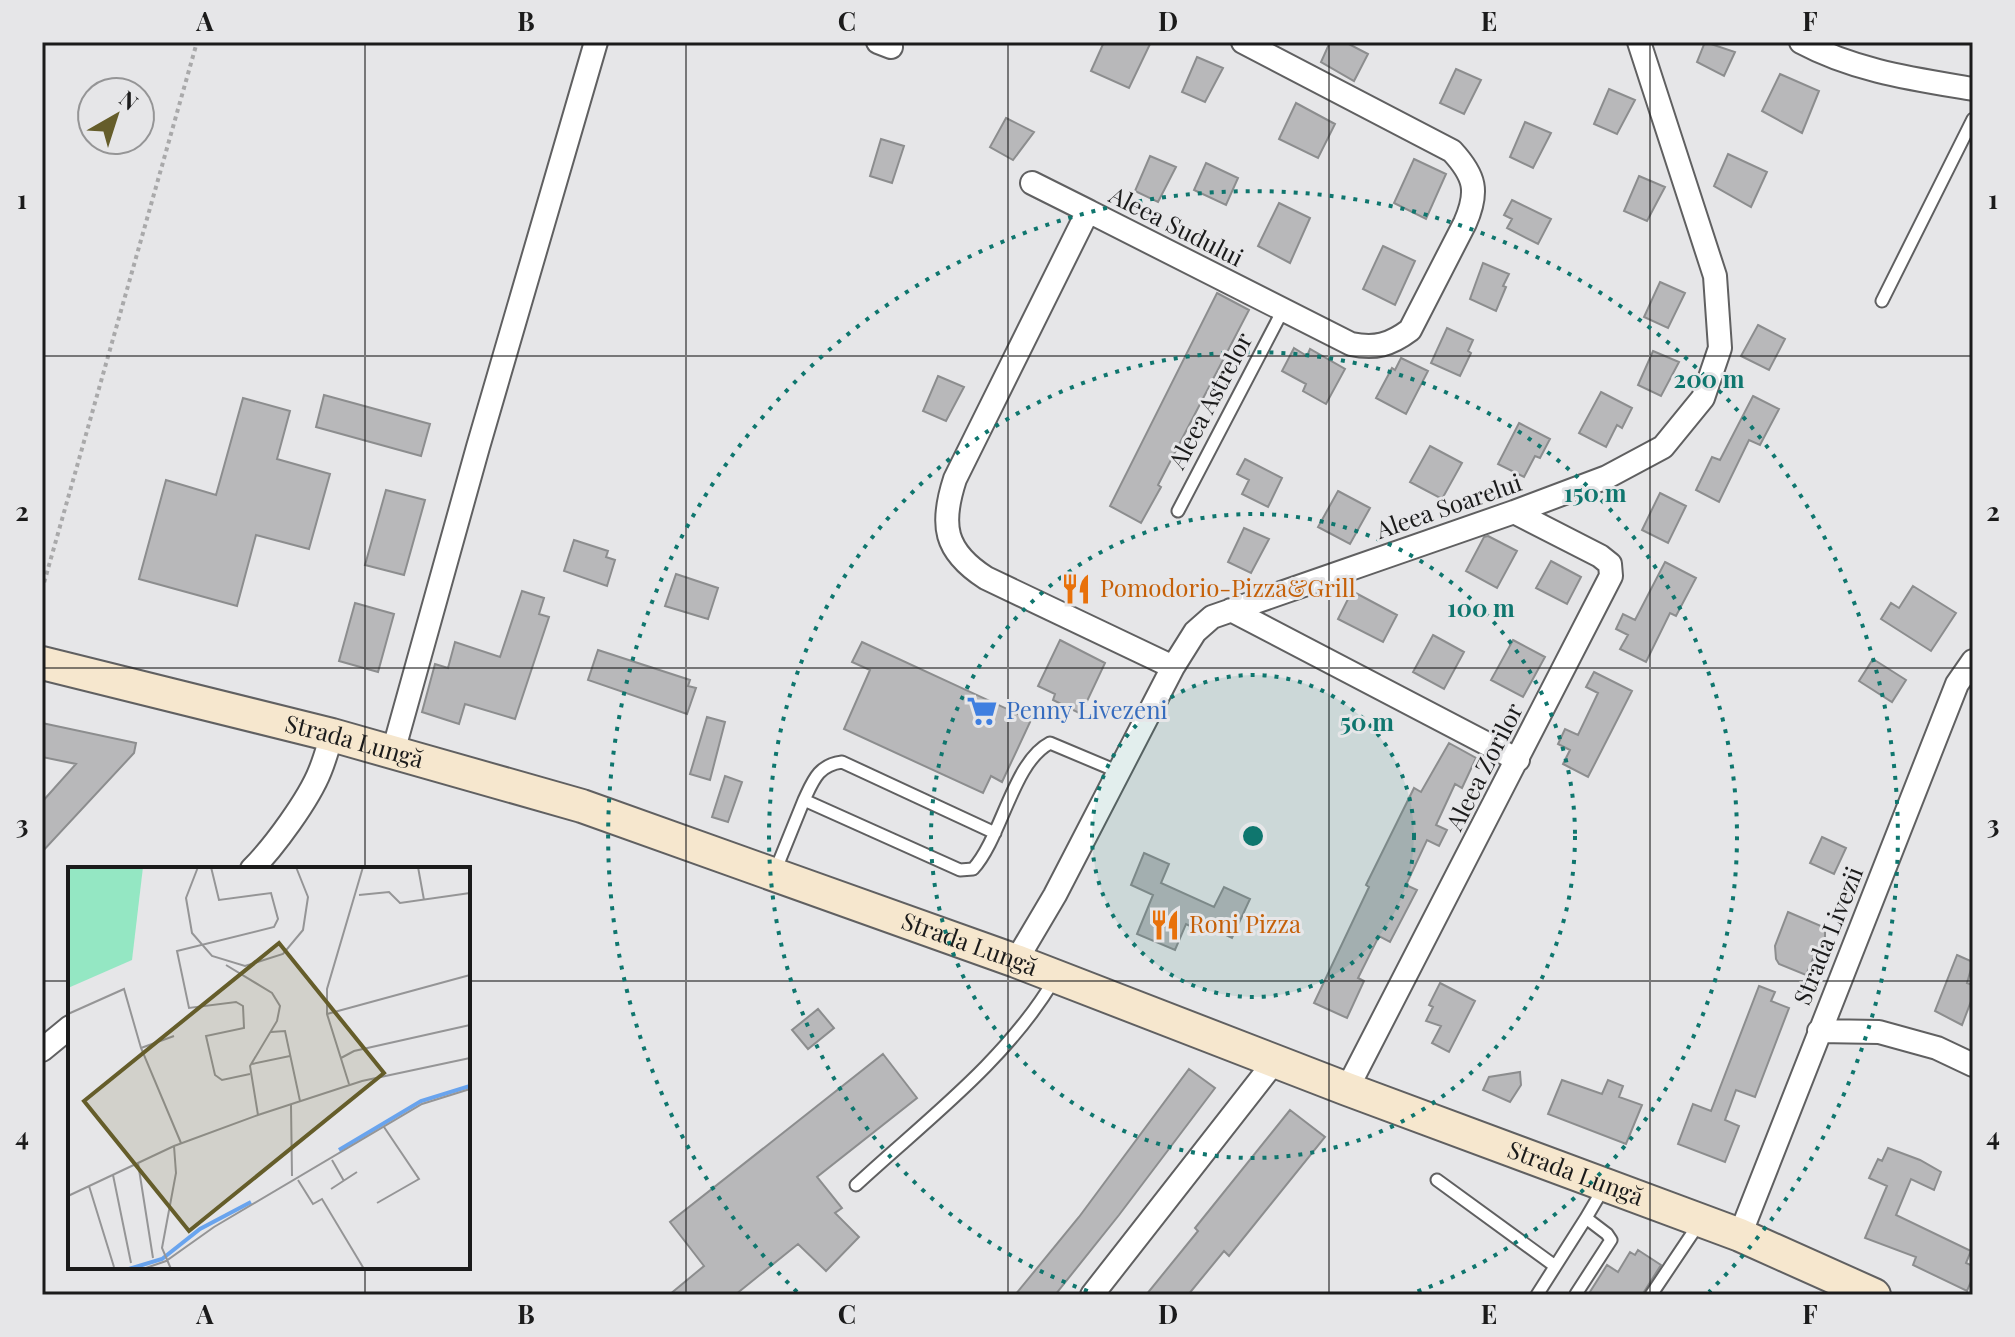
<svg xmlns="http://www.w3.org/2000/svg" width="2015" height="1337" viewBox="0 0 2015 1337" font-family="'Playfair Display',serif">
  <rect width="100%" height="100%" fill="#e6e6e8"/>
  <path fill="#b8b8ba" stroke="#8c8d8e" stroke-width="2" d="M1104,42H1151L1129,88L1091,71Z
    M1330,42H1345L1368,54L1354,81L1321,62Z
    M1705,42L1735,52L1724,76L1697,62Z
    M1197,57L1223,68L1205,102L1182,92Z
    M1456,69L1481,80L1464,114L1440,103Z
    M1780,74L1819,91L1802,133L1762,111Z
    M1609,89L1635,100L1617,134L1594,124Z
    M1296,103L1335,124L1318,158L1279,139Z
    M1006,118L1034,132L1013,160L990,147Z
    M1525,122L1551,133L1533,168L1510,157Z
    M881,139L904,146L892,183L870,176Z
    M1728,154L1767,172L1751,207L1714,186Z
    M1150,156L1176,167L1158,202L1135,191Z
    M1414,159L1446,174L1426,219L1394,203Z
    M1206,163L1238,178L1226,205L1194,190Z
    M1639,176L1665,187L1647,221L1624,211Z
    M1512,200L1551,219L1538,244L1507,228L1512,219L1504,215Z
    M1279,203L1310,218L1290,263L1258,246Z
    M1383,246L1415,261L1395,305L1363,289Z
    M1483,263L1509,274L1503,286L1506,287L1496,311L1470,299Z
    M1660,282L1685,293L1668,328L1644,317Z
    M1217,293L1249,310L1158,485L1161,487L1141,523L1110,506Z
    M1758,325L1785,339L1769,370L1741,356Z
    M1447,328L1473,340L1468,351L1471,353L1460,376L1431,363Z
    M1294,348L1307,356L1310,349L1345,369L1326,404L1303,391L1306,384L1282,371Z
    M1653,351L1679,362L1661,396L1638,385Z
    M1401,358L1428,371L1406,414L1376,398L1392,368L1395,370Z
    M938,376L964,387L946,421L923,411Z
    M1601,392L1632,408L1622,428L1617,425L1606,447L1579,433Z
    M324,395L430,424L421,456L316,427Z
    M1753,396L1779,409L1760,445L1749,440L1719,502L1696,490L1712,457L1720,460Z
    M243,398L290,411L277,459L330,474L309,549L256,535L237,606L139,579L166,480L216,495Z
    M1519,423L1550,439L1540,458L1535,456L1524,477L1498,464Z
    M1430,446L1462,463L1442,499L1410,482Z
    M1245,459L1282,478L1268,507L1242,494L1249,480L1237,474Z
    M386,490L425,500L404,575L365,565Z
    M1338,491L1370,508L1350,544L1318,527Z
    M1660,493L1686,506L1668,543L1642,530Z
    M1244,528L1269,539L1251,573L1228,562Z
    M1488,536L1517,551L1497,588L1466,571L1484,537Z
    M574,540L608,551L606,557L615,560L607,586L564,571Z
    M1551,561L1581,577L1567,604L1536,588Z
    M1665,562L1696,578L1676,616L1670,613L1646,662L1620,649L1628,635L1616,629L1623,614L1635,620Z
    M676,574L718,588L708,619L665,606Z
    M1913,586L1956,613L1931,651L1881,619L1891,603L1899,608Z
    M522,591L544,598L539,614L549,617L515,719L465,704L459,724L422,712L435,664L448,668L455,642L500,657Z
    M1352,591L1397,615L1383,642L1338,619Z
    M355,603L394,614L378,672L339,661Z
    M1433,635L1464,652L1444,689L1413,672Z
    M1060,640L1105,663L1081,714L1053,700L1055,694L1038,686Z
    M1513,640L1545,657L1523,697L1491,680Z
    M862,642L1031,720L1002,782L991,776L983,793L844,729L870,670L852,662Z
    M598,650L690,680L688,686L696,688L687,714L588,680Z
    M1873,659L1906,680L1892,702L1859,681Z
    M1594,672L1632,691L1588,777L1563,764L1570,750L1558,744L1565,729L1578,735L1598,693L1586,687Z
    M707,717L725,722L710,780L690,774Z
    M42,723L136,743L134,753L42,852V802L76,764L42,757Z
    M1449,743L1476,758L1462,788L1455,784L1436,825L1447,830L1439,846L1427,840L1406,885L1417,890L1390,942L1379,936L1358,978L1364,981L1347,1018L1314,1003L1369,887L1366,885L1414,788L1421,792Z
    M725,776L742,782L728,822L712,817Z
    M1822,837L1846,848L1834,874L1810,863Z
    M1144,853L1169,864L1161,883L1214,907L1224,887L1250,899L1232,938L1195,920L1192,927L1186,924L1175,950L1137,934L1153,895L1131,885Z
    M1788,912L1821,926L1825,932V939L1816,960L1813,959L1806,975L1779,964L1776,959L1775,946Z
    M1957,955L1973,962L1967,983L1973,985V996L1962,1025L1935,1011Z
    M1440,983L1475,1001L1449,1052L1432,1043L1441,1026L1426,1021L1433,1007L1429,1005Z
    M1759,986L1775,992L1771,1001L1789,1008L1755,1097L1736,1090L1725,1120L1739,1126L1725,1162L1678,1144L1693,1104L1711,1111Z
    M818,1009L834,1028L808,1049L792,1030Z
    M883,1054L917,1098L817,1177L842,1208L835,1213L859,1237L826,1271L798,1244L735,1295H669L704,1266L670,1222Z
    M1189,1069L1215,1088L1119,1215L1055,1295H1015L1079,1217Z
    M1520,1072L1521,1085L1510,1102L1483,1090L1489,1077Z
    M1562,1080L1602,1094L1608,1080L1623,1086L1619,1097L1642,1105L1626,1144L1548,1114Z
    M1290,1110L1325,1137L1229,1256L1224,1251L1188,1295H1146L1198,1231L1195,1228Z
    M1888,1148L1920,1160L1941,1172L1934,1190L1911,1179L1896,1215L1971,1251L1966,1263L1973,1266V1277L1967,1291L1913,1265L1916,1257L1865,1238L1887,1186L1869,1178L1878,1159L1882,1161Z
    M1638,1250L1661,1265L1642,1295H1588L1607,1265L1618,1272L1630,1252L1635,1255Z"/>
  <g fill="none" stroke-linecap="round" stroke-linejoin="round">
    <g stroke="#606061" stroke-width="15">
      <path id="lane" d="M1882,301L1973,119
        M1178,511L1283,310
        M995,833L842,762C818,765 813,781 804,800L960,870L973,869C1002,837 1013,762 1050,743L1119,772
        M774,874L804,800
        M1437,1180L1555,1266
        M856,1185C925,1121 1005,1062 1054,980
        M1576,1294L1611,1240L1607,1234L1586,1218L1603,1189
        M1537,1295L1586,1218
        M1651,1295L1700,1222"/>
    </g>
    <g stroke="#606061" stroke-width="26">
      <path id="street" d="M878,42L891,47
        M1801,42C1855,71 1914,79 1973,89
        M1032,183L1088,211
        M1231,610L1518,760
        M1173,667L986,578C944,551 940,525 955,479L1088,211L1351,344C1375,349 1390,345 1410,330L1465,223C1479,191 1475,176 1452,151L1243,42
        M393,752L478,447L596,42
        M252,869C274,847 309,799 320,771C325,759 328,747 332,735
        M1016,961L1055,895L1173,667L1195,632L1212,617L1514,512L1607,477L1663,447L1703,398L1720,348L1715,276L1639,42
        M1819,1031L1879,1032L1937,1048L1973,1065
        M42,1050L70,1027
        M1347,1089L1611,576L1610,564L1600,556L1514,512
        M1740,1235L1957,684L1973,661
        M1092,1295L1275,1061"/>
    </g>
    <g stroke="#606061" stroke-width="36">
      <g id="secondary">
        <path id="s1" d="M42,663L332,735L582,806L1016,961L1347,1089L1740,1235L1874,1295"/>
      </g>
    </g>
    <path stroke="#a9a9aa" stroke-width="4" stroke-dasharray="4 4" stroke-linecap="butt" d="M42,590L197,42"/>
    <use href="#lane" stroke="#fff" stroke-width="11"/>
    <use href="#street" stroke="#fff" stroke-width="22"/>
    <use href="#secondary" stroke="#f6e7ce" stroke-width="32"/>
  </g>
  <path fill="none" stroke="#1b1b1b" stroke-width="2" stroke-opacity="0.55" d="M365,42V869M686,42V1295M1008,42V1295M1329,42V1295M1650,42V1295M42,356H1973M42,668H1973M42,981H70M468,981H1973M365,1267V1295"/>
  <circle cx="1253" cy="836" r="161" fill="#0f766e" fill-opacity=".12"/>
  <g fill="none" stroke="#0f766e" stroke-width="4" stroke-dasharray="4 8">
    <circle cx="1253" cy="836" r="161"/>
    <circle cx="1253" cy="836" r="322"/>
    <path d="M1099 1295A484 484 0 1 1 1407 1295"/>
    <path d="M797 1292A645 645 0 1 1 1709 1292"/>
  </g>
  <defs>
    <g id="restaurant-bare" transform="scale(2.4)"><path d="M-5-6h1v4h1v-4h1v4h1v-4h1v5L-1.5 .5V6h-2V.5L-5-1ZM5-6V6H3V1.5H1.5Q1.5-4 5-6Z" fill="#e8710a" stroke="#e6e6e8" stroke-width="2.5" paint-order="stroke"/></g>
    <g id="supermarket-bare" transform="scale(2.4)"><path d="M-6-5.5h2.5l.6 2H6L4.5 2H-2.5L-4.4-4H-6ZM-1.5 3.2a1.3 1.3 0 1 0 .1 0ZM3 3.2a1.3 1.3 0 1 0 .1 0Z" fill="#3f7fe0" stroke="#e6e6e8" stroke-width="2.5" paint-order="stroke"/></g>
  </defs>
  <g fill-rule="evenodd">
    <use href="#restaurant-bare" x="1076" y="589"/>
    <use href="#supermarket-bare" x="982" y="711"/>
    <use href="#restaurant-bare" x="1165" y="925"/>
  </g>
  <g text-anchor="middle" stroke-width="6" stroke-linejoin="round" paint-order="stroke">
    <g font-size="24" fill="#1b1b1b" stroke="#e6e6e8">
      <text transform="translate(1176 227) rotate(27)" y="8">Aleea Sudului</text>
      <text transform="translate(1211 401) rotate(-62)" y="8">Aleea Astrelor</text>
      <text transform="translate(1449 507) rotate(-19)" y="8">Aleea Soarelui</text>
      <text dy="8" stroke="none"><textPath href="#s1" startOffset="322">Strada Lungă</textPath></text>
      <text transform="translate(1485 767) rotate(-63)" y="8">Aleea Zorilor</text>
      <text transform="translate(1829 936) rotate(-68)" y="8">Strada Livezii</text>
      <text dy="8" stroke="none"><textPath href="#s1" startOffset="970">Strada Lungă</textPath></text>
      <text dy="8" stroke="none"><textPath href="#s1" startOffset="1618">Strada Lungă</textPath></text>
    </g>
    <g font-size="24" fill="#c56008" stroke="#e6e6e8" text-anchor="start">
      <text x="1100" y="597">Pomodorio-Pizza&amp;Grill</text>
      <text x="1189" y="933">Roni Pizza</text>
    </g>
    <g font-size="24" fill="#366cbe" stroke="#e6e6e8" text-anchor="start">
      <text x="1006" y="719">Penny Livezeni</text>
    </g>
  </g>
  <g transform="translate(68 867)">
    <rect width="402" height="402" fill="#e6e6e8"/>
    <path d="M0,0H75L64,93L0,121Z" fill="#94e7c3"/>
    <path fill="none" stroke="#69a4ee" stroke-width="4" d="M271,283L353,234L402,219M61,402L94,392L132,362L183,335"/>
    <path fill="none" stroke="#959596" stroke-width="2" d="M130,0L118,31L124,66L144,89L177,99L215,87L235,63L240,30L228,0M143,0L151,33L203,26L210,52L206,60L109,84L121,141L168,135L175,139L176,161L138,169L147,208L154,213L182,207M350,0L356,33M291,28L321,25L332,36L402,26M158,98L204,126L212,139L209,154L182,199L190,248M0,147L56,122L73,181L113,276M259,147L402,108M203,165L217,164L232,234M73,181L106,169M273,191L286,184L402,158M184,197L222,189M281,217L259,147V122L295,0M223,238L224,309M264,293L276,314M70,296L85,391M45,308L63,396M230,313L245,337L254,332L296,402M21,319L46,400M263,322L289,305M0,329L106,279L190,248L294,214L402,191M309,336L351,312L316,260M75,402L98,394L146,360L354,237L402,222M103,402L94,381L108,306L106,279"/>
    <path fill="#655d2a" fill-opacity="0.15" stroke="#655d2a" stroke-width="4" d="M211,76L316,206L121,364L16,234Z"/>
    <rect width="402" height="402" fill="none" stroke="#1b1b1b" stroke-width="4"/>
  </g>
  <circle cx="1253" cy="836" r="12" fill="#0f766e" stroke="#e6e6e8" stroke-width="4"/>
  <g font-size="24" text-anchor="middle" font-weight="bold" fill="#0f766e" stroke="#e6e6e8" stroke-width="6" stroke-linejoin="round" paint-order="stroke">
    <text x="1709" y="388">200 m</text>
    <text x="1595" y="502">150 m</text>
    <text x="1481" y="617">100 m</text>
    <text x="1367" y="731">50 m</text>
  </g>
  <rect width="2015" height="1337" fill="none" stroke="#e6e6e8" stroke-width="88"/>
  <g transform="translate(116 116) rotate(39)"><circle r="38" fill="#e6e6e8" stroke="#959596" stroke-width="2"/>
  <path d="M0-6L14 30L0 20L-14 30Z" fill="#655d2a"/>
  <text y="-12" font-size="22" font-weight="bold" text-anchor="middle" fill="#1b1b1b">N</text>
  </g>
  <rect x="44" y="44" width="1927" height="1249" fill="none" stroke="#1b1b1b" stroke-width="3"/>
  <g font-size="26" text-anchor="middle" font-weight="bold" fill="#1b1b1b">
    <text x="205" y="31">A</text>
    <text x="526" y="31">B</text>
    <text x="847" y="31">C</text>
    <text x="1168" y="31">D</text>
    <text x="1489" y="31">E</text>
    <text x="1810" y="31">F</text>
    <text x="22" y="209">1</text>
    <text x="1993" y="209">1</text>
    <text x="22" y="521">2</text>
    <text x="1993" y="521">2</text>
    <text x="22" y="834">3</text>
    <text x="1993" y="834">3</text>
    <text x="22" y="1146">4</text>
    <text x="1993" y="1146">4</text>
    <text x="205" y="1324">A</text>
    <text x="526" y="1324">B</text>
    <text x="847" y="1324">C</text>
    <text x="1168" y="1324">D</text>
    <text x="1489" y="1324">E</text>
    <text x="1810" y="1324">F</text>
  </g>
</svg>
